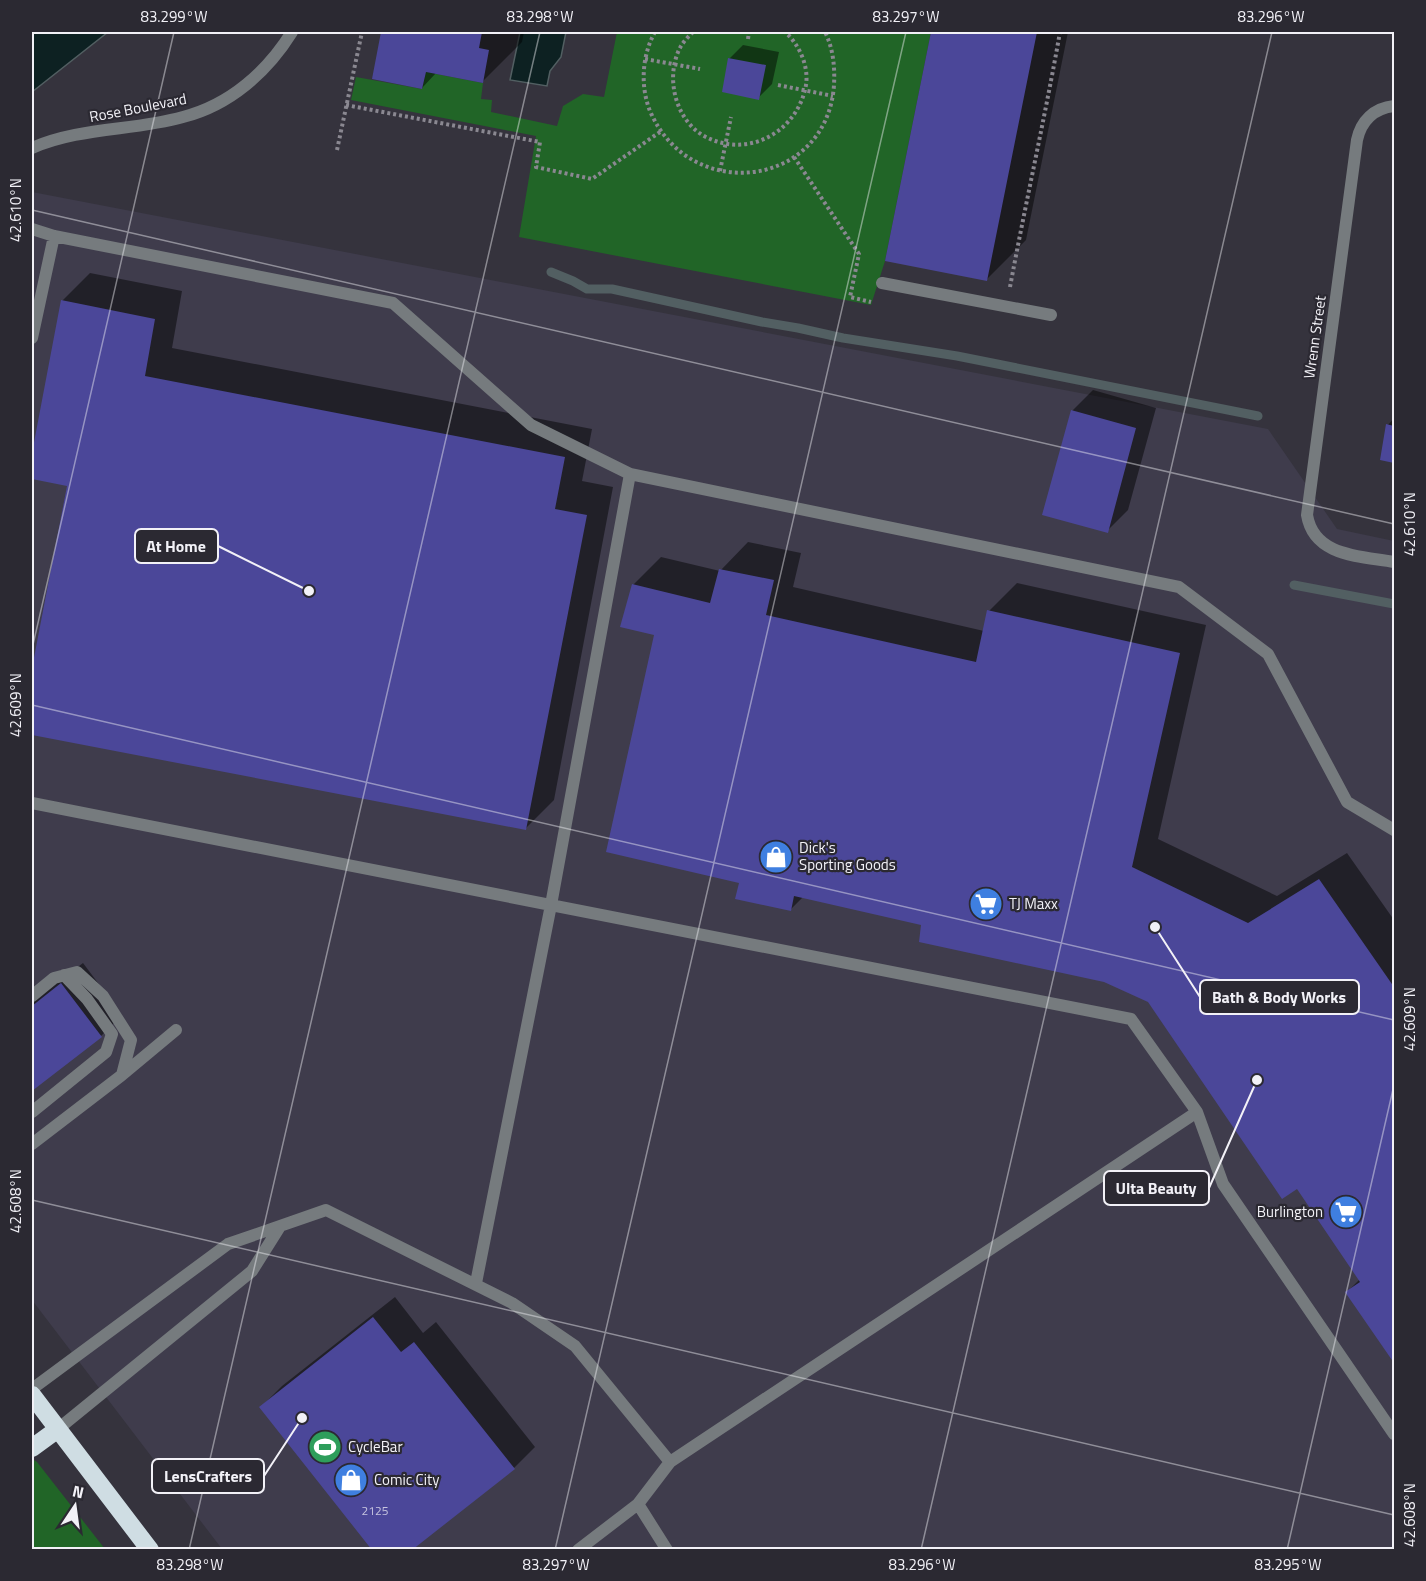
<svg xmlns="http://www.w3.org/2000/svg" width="1426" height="1581" viewBox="0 0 1426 1581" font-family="'Titillium Web',sans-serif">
  <rect width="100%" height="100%" fill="#35333d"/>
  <path fill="#3f3c4c" d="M32,192L1268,429L1337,529L1394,541V1549H222L32,1300Z"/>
  <path fill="#216527" d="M617,32H931L885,261L871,305L519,237L536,136L351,100L356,77L422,89L426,72L483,83L481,99L492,100L491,112L557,126L563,106L583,94L604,97Z
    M34,1460L37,1462L105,1549H32V1463Z"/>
  <path fill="#0d2122" stroke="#525f62" stroke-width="1.5" d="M32,32H108L32,92Z
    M520,32H566L561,57L550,71L547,86L510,80Z"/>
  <path fill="#0007" d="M382,32H524L522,42L482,82L436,73L422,88L373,78Z
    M932,32H1068L1026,240L986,280L887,260Z
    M743,45L779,52L772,84L758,98L729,59Z
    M90,273L182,291L172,348L592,429L582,481L613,487L554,800L526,828L32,733V676L68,484L32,477V461L62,301Z
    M1093,390L1156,408L1128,510L1107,531L1072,411Z
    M1394,418V461L1381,459L1388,425Z
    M748,542L801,553L793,587L984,631L989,611L1017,583L1206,625L1158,839L1277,896L1347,853L1394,920V1361L1347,1292L1360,1279L1297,1187L1149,1001L1105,980L923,924L803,897L791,909L741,882L656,633L633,585L661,557L720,571Z
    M83,963L122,1015L101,1036L32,1089V1002Z
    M395,1297L423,1333L436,1322L535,1447L514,1468L261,1407L282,1386Z"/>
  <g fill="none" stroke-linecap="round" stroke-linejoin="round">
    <path stroke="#525f62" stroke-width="9" d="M551,272L573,281L587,289H612L762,322L798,328L843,338L957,356L1258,416
      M1294,585L1394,604"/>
  </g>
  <path fill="#4b4799" d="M381,32H482L479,48L489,50L483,83L426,72L422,89L372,79Z
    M931,32H1037L987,281L885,261Z
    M728,58L766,65L759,100L722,92Z
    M61,300L155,319L145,376L565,457L555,509L587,515L526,830L32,735V668L67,486L32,479V453Z
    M1071,410L1136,428L1108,533L1042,515Z
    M1386,424L1394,426V463L1380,460Z
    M719,569L774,580L766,615L976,662L987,610L1180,653L1132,867L1248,923L1319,879L1394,987V1363L1345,1292L1360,1282L1297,1189L1282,1199L1148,1002L1104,982L919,942L921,925L794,896L791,911L735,899L739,883L606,852L654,635L620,627L632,584L710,603Z
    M61,983L102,1037L32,1091V1006Z
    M373,1317L401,1352L414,1342L515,1469L412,1550H372L259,1407Z"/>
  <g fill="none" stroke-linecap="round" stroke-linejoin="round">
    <path stroke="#8a8891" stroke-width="4" stroke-dasharray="3 3" stroke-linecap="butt" d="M655,32C642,55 640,86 650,111C690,205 827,188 834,85C835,66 833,48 825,32
      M693,32C689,36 684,41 681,46C664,76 675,123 708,138C750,158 798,131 806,85C809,66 799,44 785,32
      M748,39L749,32
      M645,59L700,69
      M778,85L833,96
      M346,105L540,142L536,167L592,179L660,132
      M337,150L362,32
      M794,157L859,254L850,297L871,302
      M720,171L731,117
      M1010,287C1026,201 1045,117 1060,32"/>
    <path stroke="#767b7e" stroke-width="12" d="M32,229L54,236L393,303L531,425L630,474L1179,587L1268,654L1347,802L1394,830
      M882,283L1051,315
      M32,338L54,236
      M32,803L1131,1019L1197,1112L1223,1184L1394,1434
      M32,996L54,978L77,972L103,996L131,1040L122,1075L32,1144
      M122,1075L176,1030
      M32,1112L106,1052L112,1034L87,999L64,975
      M476,1283L551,905L630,474
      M32,1389L228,1244L326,1210L512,1303L575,1346L670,1462
      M58,1429L252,1271L279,1228
      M638,1504L667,1550
      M578,1550L638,1504L670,1462L1197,1112"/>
    <path stroke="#767b7e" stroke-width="12" d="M1394,106C1374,108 1361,121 1357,140L1307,515C1314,557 1361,556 1394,562
      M32,148C80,127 133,131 183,117C230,105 267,72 292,32"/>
    <path stroke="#cfdde3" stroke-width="18" d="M32,1395L150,1550
      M32,1448L58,1429"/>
  </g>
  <path fill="none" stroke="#f2f1f7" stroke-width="1.5" stroke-opacity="0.45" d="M32,210L1394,524M32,649L174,32M32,705L1394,1020M32,1200L1394,1515M189,1550L540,32M555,1550L906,32M921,1550L1272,32M1287,1550L1394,1085"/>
  <defs>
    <g id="shop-disc" transform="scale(1.725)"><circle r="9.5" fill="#3f7fe0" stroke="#2b2932"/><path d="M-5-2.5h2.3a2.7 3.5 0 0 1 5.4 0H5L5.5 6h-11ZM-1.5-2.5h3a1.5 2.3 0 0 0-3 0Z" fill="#fff"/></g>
    <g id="supermarket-disc" transform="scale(1.725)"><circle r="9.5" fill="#3f7fe0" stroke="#2b2932"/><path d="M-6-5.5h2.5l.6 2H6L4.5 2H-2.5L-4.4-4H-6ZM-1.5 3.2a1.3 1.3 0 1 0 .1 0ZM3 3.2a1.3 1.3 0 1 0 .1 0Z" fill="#fff"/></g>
    <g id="stadium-disc" transform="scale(1.725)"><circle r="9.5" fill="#2e9e5b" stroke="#2b2932"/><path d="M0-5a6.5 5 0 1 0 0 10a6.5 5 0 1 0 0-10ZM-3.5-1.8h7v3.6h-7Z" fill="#fff"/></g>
  </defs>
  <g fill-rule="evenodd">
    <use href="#shop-disc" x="776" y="857"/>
    <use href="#supermarket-disc" x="986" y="904"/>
    <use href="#supermarket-disc" x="1346" y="1212"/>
    <use href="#stadium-disc" x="325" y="1447"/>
    <use href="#shop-disc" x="351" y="1480"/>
  </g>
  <g text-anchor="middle" stroke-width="4.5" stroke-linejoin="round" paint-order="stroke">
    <g font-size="12" fill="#c8c6e0">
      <text x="375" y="1515">2125</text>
    </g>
    <g font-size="15" fill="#f2f1f7" stroke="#2b2932">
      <text transform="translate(138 108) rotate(-11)" y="5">Rose Boulevard</text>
      <text transform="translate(1315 337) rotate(-82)" y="5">Wrenn Street</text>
    </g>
    <g font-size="15" fill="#f2f1f7" stroke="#2b2932" text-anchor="start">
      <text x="799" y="853">Dick's<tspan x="799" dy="17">Sporting Goods</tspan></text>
      <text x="1009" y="909">TJ Maxx</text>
      <text x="1323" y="1217" text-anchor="end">Burlington</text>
      <text x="348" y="1452">CycleBar</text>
      <text x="374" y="1485">Comic City</text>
    </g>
  </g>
  <path fill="none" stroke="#f2f1f7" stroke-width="2" d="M309 591L218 546M1155 927L1200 997M1257 1080L1209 1188M302 1418L264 1476"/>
  <g fill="#f2f1f7" stroke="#2b2932" stroke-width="2">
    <circle cx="309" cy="591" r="6"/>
    <circle cx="1155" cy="927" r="6"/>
    <circle cx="1257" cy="1080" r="6"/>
    <circle cx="302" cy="1418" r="6"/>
  </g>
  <g fill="#2b2932" stroke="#f2f1f7" stroke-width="2">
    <rect x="135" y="529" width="83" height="34" rx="6"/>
    <rect x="1200" y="980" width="159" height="34" rx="6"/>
    <rect x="1104" y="1171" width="105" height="34" rx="6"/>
    <rect x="152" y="1459" width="112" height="34" rx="6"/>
  </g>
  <g font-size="16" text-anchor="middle" font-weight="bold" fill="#f2f1f7">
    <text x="176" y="552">At Home</text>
    <text x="1279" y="1003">Bath &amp; Body Works</text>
    <text x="1156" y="1194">Ulta Beauty</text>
    <text x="208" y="1482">LensCrafters</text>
  </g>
  <rect width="1426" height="1581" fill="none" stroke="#2b2932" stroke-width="66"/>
  <g transform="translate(75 1506) rotate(13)" stroke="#2b2932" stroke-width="4.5" paint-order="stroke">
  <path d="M0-4.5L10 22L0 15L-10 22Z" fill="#f2f1f7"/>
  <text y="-9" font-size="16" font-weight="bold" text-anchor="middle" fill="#f2f1f7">N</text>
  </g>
  <rect x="33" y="33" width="1360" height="1515" fill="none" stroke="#f2f1f7" stroke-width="2"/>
  <g font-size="15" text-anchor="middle" fill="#f2f1f7">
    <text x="174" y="22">83.299°W</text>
    <text x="540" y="22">83.298°W</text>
    <text x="906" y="22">83.297°W</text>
    <text x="1271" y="22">83.296°W</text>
    <text transform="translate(16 210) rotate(-90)" y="5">42.610°N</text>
    <text transform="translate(1410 524) rotate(-90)" y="5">42.610°N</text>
    <text transform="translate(16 705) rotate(-90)" y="5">42.609°N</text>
    <text transform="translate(1410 1019) rotate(-90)" y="5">42.609°N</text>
    <text transform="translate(16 1201) rotate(-90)" y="5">42.608°N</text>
    <text transform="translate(1410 1515) rotate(-90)" y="5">42.608°N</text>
    <text x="190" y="1570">83.298°W</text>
    <text x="556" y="1570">83.297°W</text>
    <text x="922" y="1570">83.296°W</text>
    <text x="1288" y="1570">83.295°W</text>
  </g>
</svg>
